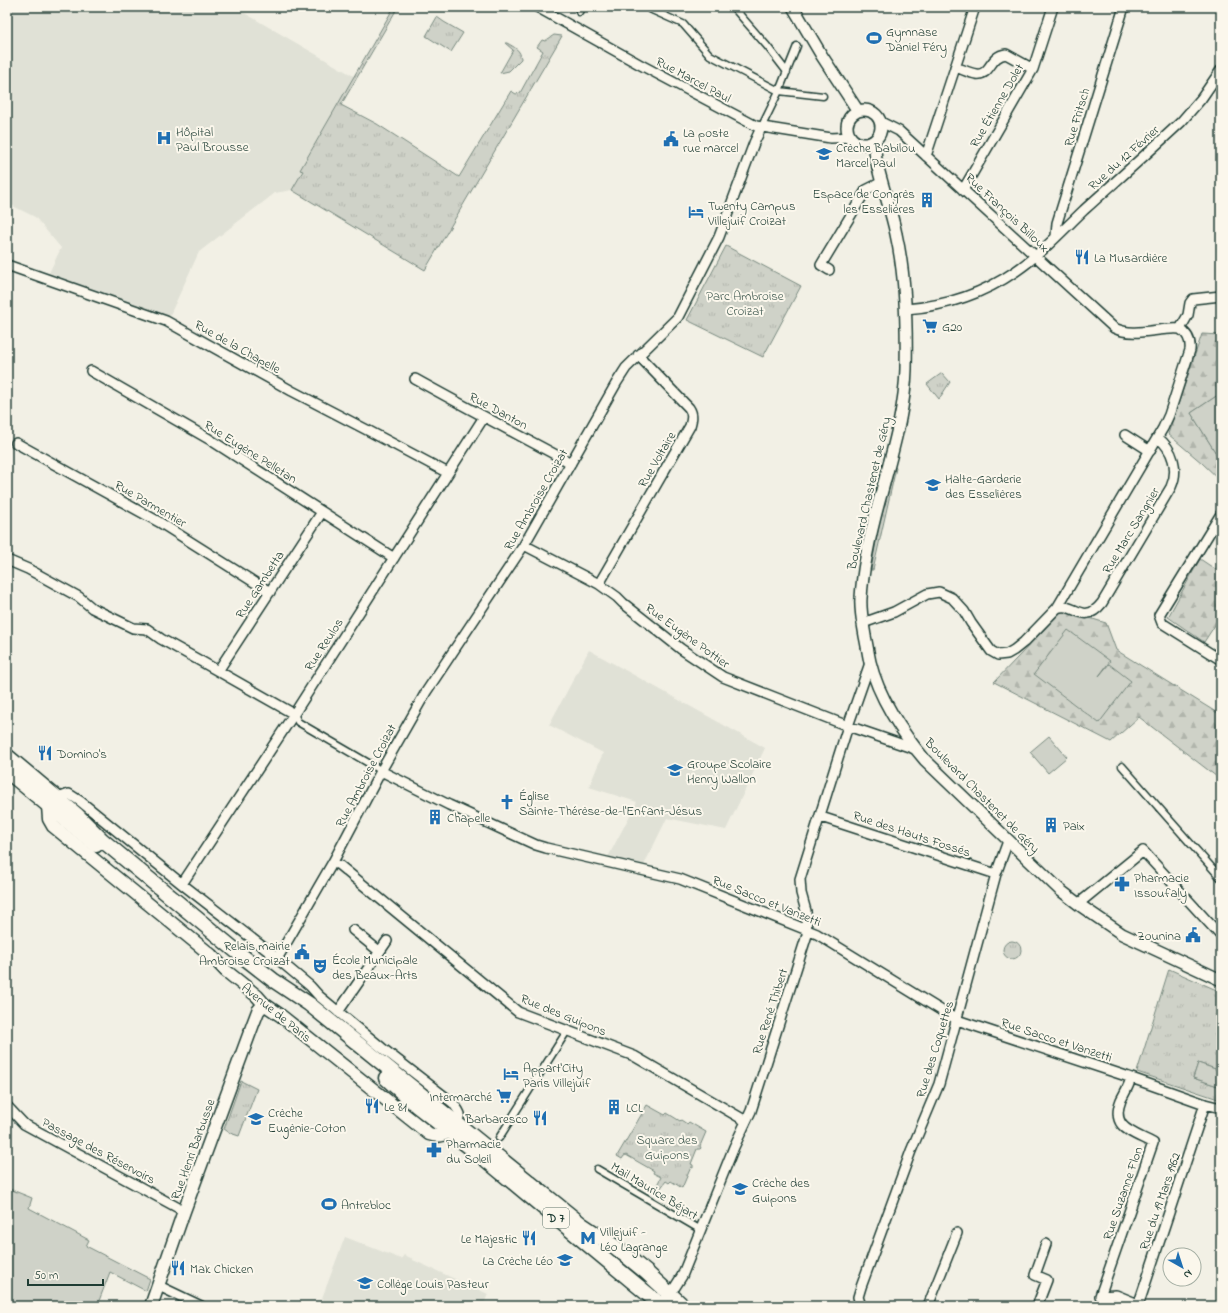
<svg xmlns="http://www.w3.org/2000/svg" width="1228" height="1313" viewBox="0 0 1228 1313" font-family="'Indie Flower',sans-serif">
  <defs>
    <pattern id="grass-tufts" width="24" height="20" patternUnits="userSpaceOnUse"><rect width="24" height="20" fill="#cfd2c8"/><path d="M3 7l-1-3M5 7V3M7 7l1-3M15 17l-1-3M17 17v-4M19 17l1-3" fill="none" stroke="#b1b5ac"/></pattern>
    <pattern id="forest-firs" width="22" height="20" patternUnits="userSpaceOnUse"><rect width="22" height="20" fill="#cfd2c8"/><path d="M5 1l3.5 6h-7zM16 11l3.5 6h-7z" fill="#b1b5ac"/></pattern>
  </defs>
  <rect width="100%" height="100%" fill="#f2f0e5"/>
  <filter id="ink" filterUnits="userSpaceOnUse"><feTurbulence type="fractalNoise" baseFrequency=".025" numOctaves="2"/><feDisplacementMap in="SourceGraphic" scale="8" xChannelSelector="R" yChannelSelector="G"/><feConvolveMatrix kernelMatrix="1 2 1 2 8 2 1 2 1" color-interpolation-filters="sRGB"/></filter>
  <g filter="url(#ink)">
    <path fill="#e0e1d6" d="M7,7H234L357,78L292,190L275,193L199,252L169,317L49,273L61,248L35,217L7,203Z
      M589,650L765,748L726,830L667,818L643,867L608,857L637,802L589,787L603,753L549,725Z
      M345,1237L401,1259L404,1255L413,1259V1260L488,1294L483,1306H319Z"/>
    <path fill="url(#grass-tufts)" stroke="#77887e" d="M394,7H398L341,105L377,124L459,177L511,91L516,94L520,93L543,51L537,47L542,40L545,41L554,35L562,36L425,270L292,190L303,171L300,170Z
      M437,17L444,22L463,33L451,52L426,36Z
      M505,43H507C514,47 521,50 521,59L509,71L500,73L513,50Z
      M726,246L801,286L763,357L687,320Z
      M942,373L950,382L939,399L927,384Z
      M895,467L896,468L873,570H871L879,525Z
      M1003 950a9 9 0 1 1 18 0a9 9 0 1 1-18 0Z
      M1169,969L1221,992V1071L1198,1063L1193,1078L1221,1087V1100L1137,1072Z
      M241,1081L257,1089L239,1136L230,1133L224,1129Z
      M647,1105L665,1115L667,1113L680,1121L681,1120L687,1124L689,1122L706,1132L700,1146L701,1148L700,1149H697L691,1164L693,1165V1168L691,1167L682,1188L671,1181L669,1183L666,1181L660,1189L656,1187L661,1177L653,1173L654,1171L626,1155L624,1156L622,1159L617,1156Z"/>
    <path fill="url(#forest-firs)" stroke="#77887e" d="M1202,334L1221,335V393L1191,413L1219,458L1221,457V481L1202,463L1168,434Z
      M1200,559L1221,573V616L1204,642L1168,617Z
      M1063,610L1106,623L1116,650L1219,714L1221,718V780L1139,717L1111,742L994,682Z"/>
    <path fill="#cfd2c8" stroke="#77887e" d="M1221,393V457L1219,458L1191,413Z
      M1068,630L1110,661L1099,676L1109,664L1131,681L1099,723L1034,674Z
      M1049,736L1067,757L1048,773L1030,752Z
      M1198,1063L1221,1071V1087L1193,1078Z
      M7,1188L32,1198L29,1208L89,1240L86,1246L150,1279L146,1291L110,1272L97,1306H7Z"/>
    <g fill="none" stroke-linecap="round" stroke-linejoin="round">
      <g stroke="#1f3d34" stroke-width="9">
        <path id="pedestrian" d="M646,7L654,11L683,24L710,55L779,91L823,96
          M733,7L767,46L787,72
          M579,12L582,7
          M761,128L779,91L797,46
          M294,714L298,722L377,768
          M1122,766L1221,878
          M499,1138L567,1031
          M597,1169L701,1230"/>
      </g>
      <g stroke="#1f3d34" stroke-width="12">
        <path id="minor" d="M537,7L639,64L756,126L831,138L851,137
          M955,67C962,69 969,73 976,74C991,76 989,56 1006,54L1033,69
          M881,122L899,131L1114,328C1135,338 1158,327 1180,329
          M926,156L975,7
          M963,190L1033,69L1053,7
          M1056,236L1057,223L1124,7
          M7,265L166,321L292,391L369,431L448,473
          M829,270L821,265L866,190L882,182
          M906,309C946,306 983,294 1016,271C1041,254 1062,231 1084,210C1116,181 1149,152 1181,122L1201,99L1221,70
          M1180,329L1188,315L1190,303L1193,299L1221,296
          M91,371L209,439L394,558
          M415,379C467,408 519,435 571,463
          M1125,435L1150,451
          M16,443L159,522L270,592
          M1221,514L1159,615L1162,623L1221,660
          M524,545L599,584L617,597L623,603L681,649L723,677L848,726L915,749
          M7,560L28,569L79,597L92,608L133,628L147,629L161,639L204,663L294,714
          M599,584L690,426C692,419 693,414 689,408L638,355
          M1057,608C1074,601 1083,627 1102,603L1171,487C1179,470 1173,449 1158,438
          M863,623L894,612L927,594L939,592L952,598L964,611L971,623L991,651L998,655L1007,654L1014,650L1024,642L1057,608L1163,428L1169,415L1190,350C1191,341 1188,334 1180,329
          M218,671L322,512
          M381,771L449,805L536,845L546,848L680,879L817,934L957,1020L1123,1075L1205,1104L1221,1108
          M58,798L69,794L80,801L182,884L268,951L310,986L319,996L382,1048L453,1103L458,1110L460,1114L457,1123
          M821,817L996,874
          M333,862L339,865L518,1012L634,1056L746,1121
          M182,884L294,714L484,417
          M1078,904L1143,851L1221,936
          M353,930L379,951
          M277,959L333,862L381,771L426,692L524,545L617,382L626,368L678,317L719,237L754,143L761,128
          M338,1012L387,941
          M1131,1078C1129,1086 1125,1092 1121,1100C1110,1128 1132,1132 1153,1143L1100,1296L1116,1295L1138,1304
          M7,1106L24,1124L184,1211
          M159,1286L201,1306
          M665,1296L675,1287L682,1276L734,1147L751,1111L807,935L806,911L801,893L800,879L848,726L870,663
          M861,1306L858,1297L861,1287L911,1151L939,1084L996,874L1008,841
          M928,1306L957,1233
          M1037,1306L1047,1280L1035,1275L1046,1244
          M1138,1306L1205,1104"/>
      </g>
      <g stroke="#1f3d34" stroke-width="14">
        <path id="tertiary" d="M793,7L822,56L858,111
          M847 127a17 17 0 1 1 34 0a17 17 0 1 1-34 0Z
          M875,140C875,146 875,153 876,159C881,184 891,209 896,234C906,278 907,325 906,369C905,409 893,449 883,487C873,522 863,561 861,598C860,611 863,623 865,636C867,645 868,653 870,662C878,696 902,733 925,760L1034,865L1060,890L1081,906L1122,934L1221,980"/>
      </g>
      <g stroke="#1f3d34" stroke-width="15">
        <path id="secondary" d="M48,806L49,819L53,826L211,955L226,971L257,996L264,1004L280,1015L429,1134C438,1137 441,1136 450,1132
          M151,1306L184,1211L253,1024L258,1011L264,1004"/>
      </g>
      <g stroke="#1f3d34" stroke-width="17">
        <path id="primary" d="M7,756L76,814L102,840L241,955L273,980L309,1004L581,1224L614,1246L646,1272L683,1306
          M7,771L96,845
          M386,1078L417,1106L485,1159L662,1306"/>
      </g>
      <use href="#pedestrian" stroke="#fbf7ec" stroke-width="6"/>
      <use href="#minor" stroke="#fbf7ec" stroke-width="9"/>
      <use href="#tertiary" stroke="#fbf7ec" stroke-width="11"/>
      <use href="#secondary" stroke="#fbf7ec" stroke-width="12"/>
      <use href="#primary" stroke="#fbf7ec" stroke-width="14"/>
    </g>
  </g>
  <defs>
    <g id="stadium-bare" transform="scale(1.2)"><path d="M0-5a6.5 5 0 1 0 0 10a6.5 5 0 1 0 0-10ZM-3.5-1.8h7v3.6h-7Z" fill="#1f6fb2" stroke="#fbf7ec" stroke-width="2.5" paint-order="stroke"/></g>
    <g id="hospital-bare" transform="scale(1.2)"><path d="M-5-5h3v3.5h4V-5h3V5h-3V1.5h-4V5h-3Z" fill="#1f6fb2" stroke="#fbf7ec" stroke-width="2.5" paint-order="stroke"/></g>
    <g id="civic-bare" transform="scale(1.2)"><path d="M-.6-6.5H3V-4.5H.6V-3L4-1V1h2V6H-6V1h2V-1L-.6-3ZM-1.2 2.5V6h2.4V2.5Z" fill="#1f6fb2" stroke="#fbf7ec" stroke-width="2.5" paint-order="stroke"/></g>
    <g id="school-bare" transform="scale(1.2)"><path d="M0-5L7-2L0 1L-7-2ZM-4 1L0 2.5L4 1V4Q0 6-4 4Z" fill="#1f6fb2" stroke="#fbf7ec" stroke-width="2.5" paint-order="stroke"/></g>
    <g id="building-bare" transform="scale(1.2)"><path d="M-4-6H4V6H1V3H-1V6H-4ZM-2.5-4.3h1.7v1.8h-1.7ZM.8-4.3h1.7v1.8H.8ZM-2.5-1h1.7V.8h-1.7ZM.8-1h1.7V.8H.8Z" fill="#1f6fb2" stroke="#fbf7ec" stroke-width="2.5" paint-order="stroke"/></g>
    <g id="hotel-bare" transform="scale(1.2)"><path d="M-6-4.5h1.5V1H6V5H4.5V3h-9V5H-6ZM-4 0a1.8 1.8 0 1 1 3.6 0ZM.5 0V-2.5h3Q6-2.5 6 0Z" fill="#1f6fb2" stroke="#fbf7ec" stroke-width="2.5" paint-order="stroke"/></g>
    <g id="restaurant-bare" transform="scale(1.2)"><path d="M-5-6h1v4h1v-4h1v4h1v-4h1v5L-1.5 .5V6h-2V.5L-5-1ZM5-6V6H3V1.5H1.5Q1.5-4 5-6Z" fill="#1f6fb2" stroke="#fbf7ec" stroke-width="2.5" paint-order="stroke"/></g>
    <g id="supermarket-bare" transform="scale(1.2)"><path d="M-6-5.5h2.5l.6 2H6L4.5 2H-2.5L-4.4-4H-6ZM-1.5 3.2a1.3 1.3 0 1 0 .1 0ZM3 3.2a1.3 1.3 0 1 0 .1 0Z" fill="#1f6fb2" stroke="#fbf7ec" stroke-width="2.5" paint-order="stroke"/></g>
    <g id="church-bare" transform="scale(1.2)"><path d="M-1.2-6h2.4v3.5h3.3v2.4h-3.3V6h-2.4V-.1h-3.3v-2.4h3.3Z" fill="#1f6fb2" stroke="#fbf7ec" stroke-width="2.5" paint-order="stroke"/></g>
    <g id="pharmacy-bare" transform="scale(1.2)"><path d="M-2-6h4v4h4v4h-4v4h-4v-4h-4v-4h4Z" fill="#1f6fb2" stroke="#fbf7ec" stroke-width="2.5" paint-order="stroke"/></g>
    <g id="theatre-bare" transform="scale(1.2)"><path d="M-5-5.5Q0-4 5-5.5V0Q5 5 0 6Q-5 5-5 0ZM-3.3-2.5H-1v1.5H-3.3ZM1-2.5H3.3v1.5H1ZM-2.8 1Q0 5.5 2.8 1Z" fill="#1f6fb2" stroke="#fbf7ec" stroke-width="2.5" paint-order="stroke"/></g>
    <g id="metro-bare" transform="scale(1.2)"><path d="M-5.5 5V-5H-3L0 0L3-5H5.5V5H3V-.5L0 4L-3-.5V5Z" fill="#1f6fb2" stroke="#fbf7ec" stroke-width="2.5" paint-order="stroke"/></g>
  </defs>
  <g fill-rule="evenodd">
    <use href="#stadium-bare" x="874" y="38"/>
    <use href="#hospital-bare" x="164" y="138"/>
    <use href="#civic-bare" x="671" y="139"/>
    <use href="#school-bare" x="824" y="154"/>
    <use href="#building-bare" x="927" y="200"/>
    <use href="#hotel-bare" x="696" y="212"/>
    <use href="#restaurant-bare" x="1082" y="257"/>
    <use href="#supermarket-bare" x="930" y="326"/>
    <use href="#school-bare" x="933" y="485"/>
    <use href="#restaurant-bare" x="45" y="753"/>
    <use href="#school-bare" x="675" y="770"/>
    <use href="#church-bare" x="507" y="802"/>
    <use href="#building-bare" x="435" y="817"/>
    <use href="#building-bare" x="1051" y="825"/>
    <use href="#pharmacy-bare" x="1122" y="884"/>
    <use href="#civic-bare" x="1193" y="935"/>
    <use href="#civic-bare" x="302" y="952"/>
    <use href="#theatre-bare" x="320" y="966"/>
    <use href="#hotel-bare" x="511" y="1074"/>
    <use href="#supermarket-bare" x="504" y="1096"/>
    <use href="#restaurant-bare" x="372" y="1106"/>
    <use href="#building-bare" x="614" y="1107"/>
    <use href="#restaurant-bare" x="540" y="1118"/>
    <use href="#school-bare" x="256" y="1119"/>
    <use href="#pharmacy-bare" x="434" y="1150"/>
    <use href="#school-bare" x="740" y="1189"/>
    <use href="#stadium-bare" x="329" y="1204"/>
    <use href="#restaurant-bare" x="529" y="1238"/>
    <use href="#metro-bare" x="588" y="1238"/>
    <use href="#school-bare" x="565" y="1260"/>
    <use href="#restaurant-bare" x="178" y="1268"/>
    <use href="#school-bare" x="365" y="1283"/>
  </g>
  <g text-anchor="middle" stroke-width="4" stroke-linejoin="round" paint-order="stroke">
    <rect fill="#fbf7ec" stroke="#61756b" stroke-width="1" x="543" y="1208" width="26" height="20" rx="3"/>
    <g font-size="12" font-weight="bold" fill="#1f3d34">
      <text x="556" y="1222">D 7</text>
    </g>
    <g font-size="13" fill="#1f3d34" stroke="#fbf7ec" text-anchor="start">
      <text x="886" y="36">Gymnase<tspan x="886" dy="15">Daniel Féry</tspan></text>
      <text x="176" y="136">Hôpital<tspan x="176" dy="15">Paul Brousse</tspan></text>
      <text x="683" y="137">La poste<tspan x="683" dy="15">rue marcel</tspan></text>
      <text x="836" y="152">Crèche Babilou<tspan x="836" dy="15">Marcel Paul</tspan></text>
      <text x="915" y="198" text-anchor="end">Espace de Congrès<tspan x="915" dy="15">les Esselières</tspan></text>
      <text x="708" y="210">Twenty Campus<tspan x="708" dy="15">Villejuif Croizat</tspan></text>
      <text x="1094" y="262">La Musardière</text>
      <text x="942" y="331">G20</text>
      <text x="945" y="483">Halte-Garderie<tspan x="945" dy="15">des Esselières</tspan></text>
      <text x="57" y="758">Domino's</text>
      <text x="687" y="768">Groupe Scolaire<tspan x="687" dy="15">Henry Wallon</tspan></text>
      <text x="519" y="800">Église<tspan x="519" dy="15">Sainte-Thérèse-de-l'Enfant-Jésus</tspan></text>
      <text x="447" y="822">Chapelle</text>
      <text x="1063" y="830">Paix</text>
      <text x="1134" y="882">Pharmacie<tspan x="1134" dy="15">Issoufaly</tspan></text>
      <text x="1181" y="940" text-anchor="end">Zounina</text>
      <text x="290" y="950" text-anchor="end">Relais mairie<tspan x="290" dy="15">Ambroise Croizat</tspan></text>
      <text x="332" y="964">École Municipale<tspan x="332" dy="15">des Beaux-Arts</tspan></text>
      <text x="523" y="1072">Appart'City<tspan x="523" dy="15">Paris Villejuif</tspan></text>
      <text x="492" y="1101" text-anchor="end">Intermarché</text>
      <text x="384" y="1111">Le 81</text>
      <text x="626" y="1112">LCL</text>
      <text x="268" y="1117">Crèche<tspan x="268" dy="15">Eugènie-Coton</tspan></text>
      <text x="528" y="1123" text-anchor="end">Barbaresco</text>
      <text x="446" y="1148">Pharmacie<tspan x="446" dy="15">du Soleil</tspan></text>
      <text x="752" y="1187">Crèche des<tspan x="752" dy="15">Guipons</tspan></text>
      <text x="341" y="1209">Antrebloc</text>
      <text x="600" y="1236">Villejuif -<tspan x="600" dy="15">Léo Lagrange</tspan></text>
      <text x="517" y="1243" text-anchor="end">Le Majestic</text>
      <text x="553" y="1265" text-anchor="end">La Crèche Léo</text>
      <text x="190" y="1273">Mak Chicken</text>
      <text x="377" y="1288">Collège Louis Pasteur</text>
    </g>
    <g font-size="13" fill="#1f3d34" stroke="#fbf7ec">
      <text transform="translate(694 79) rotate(28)" y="5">Rue Marcel Paul</text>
      <text transform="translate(996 105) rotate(-60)" y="5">Rue Étienne Dolet</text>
      <text transform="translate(1076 117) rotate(-73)" y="5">Rue Fritsch</text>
      <text transform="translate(1123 157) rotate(-42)" y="5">Rue du 12 Février</text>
      <text transform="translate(1008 212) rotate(43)" y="5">Rue François Billoux</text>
      <text transform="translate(238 346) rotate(29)" y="5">Rue de la Chapelle</text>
      <text transform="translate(499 410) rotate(28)" y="5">Rue Danton</text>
      <text transform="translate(251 451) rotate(32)" y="5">Rue Eugène Pelletan</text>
      <text transform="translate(656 459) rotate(-60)" y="5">Rue Voltaire</text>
      <text transform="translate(868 493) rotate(-77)" y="5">Boulevard Chastenet de Géry</text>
      <text transform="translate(535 499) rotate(-60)" y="5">Rue Ambroise Croizat</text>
      <text transform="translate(151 503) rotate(30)" y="5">Rue Parmentier</text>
      <text transform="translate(1130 530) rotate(-59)" y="5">Rue Marc Sangnier</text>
      <text transform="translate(259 584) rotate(-57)" y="5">Rue Gambetta</text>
      <text transform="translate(688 635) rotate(36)" y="5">Rue Eugène Pottier</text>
      <text transform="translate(323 644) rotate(-57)" y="5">Rue Reulos</text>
      <text transform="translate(365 775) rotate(-62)" y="5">Rue Ambroise Croizat</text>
      <text transform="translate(983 795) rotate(45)" y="5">Boulevard Chastenet de Géry</text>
      <text transform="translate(912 833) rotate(18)" y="5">Rue des Hauts Fossés</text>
      <text transform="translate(767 900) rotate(22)" y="5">Rue Sacco et Vanzetti</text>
      <text transform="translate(769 1011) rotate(-72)" y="5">Rue René Thibert</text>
      <text transform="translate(277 1012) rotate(39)" y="5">Avenue de Paris</text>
      <text transform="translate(564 1014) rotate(22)" y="5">Rue des Guipons</text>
      <text transform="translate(1057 1039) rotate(18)" y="5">Rue Sacco et Vanzetti</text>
      <text transform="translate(934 1049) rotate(-73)" y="5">Rue des Coquettes</text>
      <text transform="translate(192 1149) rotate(-70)" y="5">Rue Henri Barbusse</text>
      <text transform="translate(99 1150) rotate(28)" y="5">Passage des Réservoirs</text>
      <text transform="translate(655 1190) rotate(31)" y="5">Mail Maurice Béjart</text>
      <text transform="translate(1122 1193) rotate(-71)" y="5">Rue Suzanne Flon</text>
      <text transform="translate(1159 1201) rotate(-71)" y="5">Rue du 19 Mars 1962</text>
    </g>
    <g font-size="13" fill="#425b52" stroke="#fbf7ec">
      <text x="745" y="300">Parc Ambroise<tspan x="745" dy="15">Croizat</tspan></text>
      <text x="667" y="1144">Square des<tspan x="667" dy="15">Guipons</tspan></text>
    </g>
  </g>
  <rect width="1228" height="1313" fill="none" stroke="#fbf7ec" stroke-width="24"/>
  <rect x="12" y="12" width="1204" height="1289" fill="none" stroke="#1f3d34" stroke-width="1.5" filter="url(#ink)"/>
  <g transform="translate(1182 1267) rotate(141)"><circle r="19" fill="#fbf7ec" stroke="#a3ada2"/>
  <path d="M0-3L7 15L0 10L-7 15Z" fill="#1f6fb2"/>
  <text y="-6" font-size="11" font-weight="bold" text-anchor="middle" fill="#1f3d34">N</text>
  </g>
  <path d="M28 1279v6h75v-6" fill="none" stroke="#1f3d34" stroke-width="2"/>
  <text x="34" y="1279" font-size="12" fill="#1f3d34" stroke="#fbf7ec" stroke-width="3" paint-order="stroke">50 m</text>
</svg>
